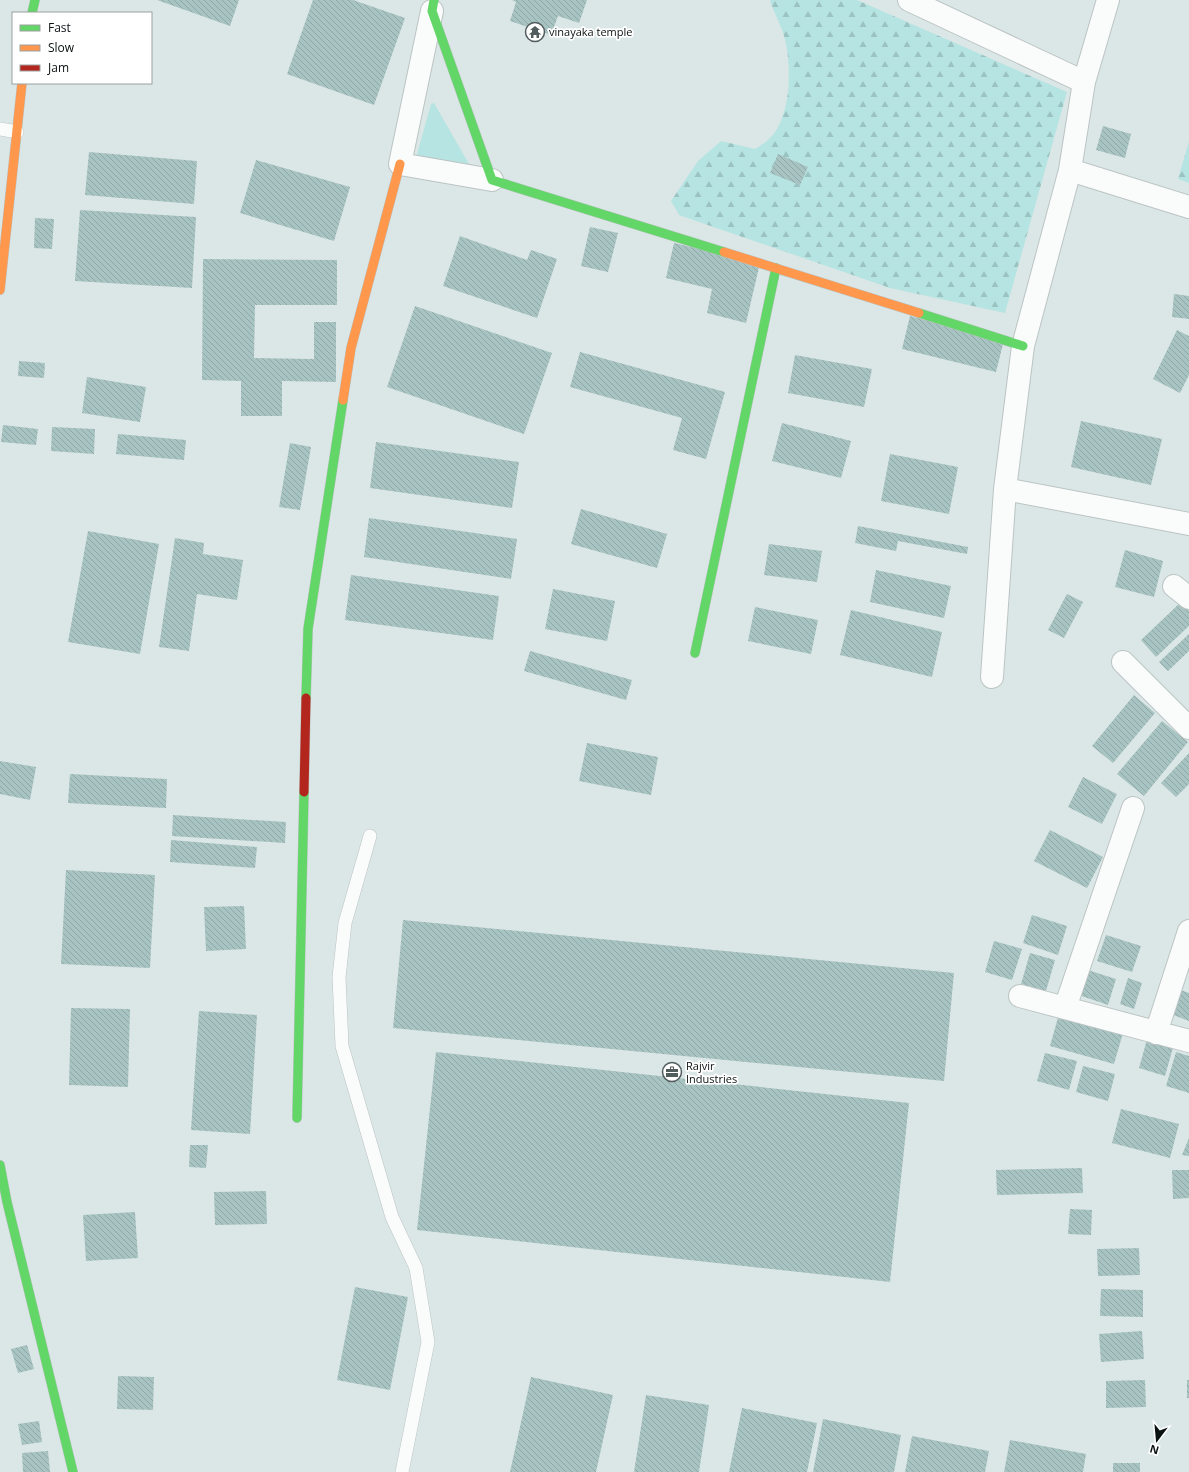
<svg xmlns="http://www.w3.org/2000/svg" width="1189" height="1472" viewBox="0 0 1189 1472" font-family="'Open Sans',sans-serif">
  <defs>
    <pattern id="forest-firs" width="22" height="20" patternUnits="userSpaceOnUse"><rect width="22" height="20" fill="#b6e4e2"/><path d="M5 1l3.5 6h-7zM16 11l3.5 6h-7z" fill="#9bc3c1"/></pattern>
    <pattern id="building-back-hatch" width="6" height="6" patternUnits="userSpaceOnUse"><rect width="6" height="6" fill="#a8c4c2"/><path d="M-1 5l2 2M0 0l6 6M5-1l2 2" fill="none" stroke="#8fa7a6"/></pattern>
  </defs>
  <rect width="100%" height="100%" fill="#dbe7e6"/>
  <path fill="#b6e4e2" d="M434,103L469,164L416,158L431,104Z"/>
  <path fill="url(#forest-firs)" d="M770,0H857L1067,92L1005,313L890,288L679,215L671,201L698,161L721,141L755,149C760,146 766,142 770,138C791,117 792,68 785,40C782,26 774,14 770,0Z
    M1189,141V183L1178,179Z"/>
  <path fill="url(#building-back-hatch)" d="M157,0H239L230,26Z
    M313,0H353L405,18L374,105L287,74Z
    M512,0H587L579,23L558,16L551,35L510,21L516,2Z
    M1103,126L1131,134L1125,158L1096,150Z
    M89,152L197,161L194,204L85,195Z
    M778,154L808,167L800,185L770,173Z
    M256,160L350,187L334,241L240,213Z
    M80,210L196,217L192,288L75,281Z
    M35,218L54,219L52,249L34,248Z
    M590,227L618,233L608,272L581,266Z
    M460,236L527,260L531,250L557,259L537,318L443,286Z
    M674,243L760,263L746,323L707,313L712,289L666,278Z
    M203,259L337,260V305H255L254,358L314,359V322H336V382L282,381V416H241V381L202,380Z
    M1174,294L1189,296V319L1172,317Z
    M415,306L552,353L524,434L387,387Z
    M910,316L1004,340L996,372L902,349Z
    M1177,330L1189,336V375L1180,393L1153,379Z
    M580,352L725,392L706,459L673,450L682,418L570,387Z
    M795,355L872,369L864,407L788,393Z
    M19,361L45,363L44,378L18,376Z
    M87,377L146,387L140,422L82,413Z
    M1081,421L1162,439L1151,485L1071,467Z
    M782,423L851,441L841,478L772,461Z
    M3,425L38,429L36,445L1,442Z
    M52,427L95,429L94,454L51,451Z
    M118,434L186,440L184,460L116,454Z
    M376,442L519,462L512,508L370,488Z
    M290,443L311,447L300,510L279,507Z
    M890,454L958,467L949,514L881,501Z
    M581,509L667,534L657,568L571,544Z
    M369,518L517,539L511,579L364,557Z
    M858,526L968,547L967,554L898,541L896,551L855,543Z
    M88,531L159,544L140,654L68,642Z
    M175,538L204,543L203,554L243,560L237,600L197,594L189,651L159,647Z
    M769,544L822,551L817,582L764,575Z
    M1125,550L1163,561L1154,597L1115,587Z
    M876,570L951,586L944,618L870,602Z
    M351,575L499,596L493,640L345,620Z
    M553,589L615,601L607,641L545,629Z
    M1067,594L1083,602L1064,638L1048,630Z
    M1181,602L1189,611V626L1156,657L1141,640Z
    M755,607L818,620L811,654L748,641Z
    M851,610L942,632L932,677L840,655Z
    M1189,634V651L1168,671L1159,662Z
    M530,651L632,680L626,700L524,671Z
    M1134,695L1155,713L1113,763L1092,746Z
    M1162,721L1188,742L1144,796L1117,774Z
    M587,743L658,757L651,795L579,781Z
    M1189,753V784L1176,797L1161,783Z
    M0,761L36,767L30,800L0,794Z
    M70,774L167,779L166,808L68,803Z
    M1083,777L1117,794L1102,824L1068,807Z
    M173,815L286,822L285,843L172,836Z
    M1050,830L1103,857L1087,888L1034,861Z
    M171,840L257,847L255,868L170,862Z
    M66,870L155,875L150,968L61,964Z
    M244,906L246,949L206,951L204,907Z
    M1032,915L1067,926L1058,955L1023,943Z
    M403,920L954,973L944,1081L393,1028Z
    M1106,935L1141,946L1132,972L1097,961Z
    M994,941L1022,949L1012,980L985,972Z
    M1030,953L1055,960L1046,991L1021,984Z
    M1075,966L1116,979L1108,1005L1067,991Z
    M1128,978L1142,983L1134,1009L1120,1004Z
    M1167,985L1189,993V1021L1158,1009Z
    M71,1008L130,1009L128,1087L69,1085Z
    M199,1011L257,1015L250,1134L191,1130Z
    M1059,1014L1123,1033L1114,1064L1050,1046Z
    M1148,1036L1174,1044L1165,1076L1139,1068Z
    M436,1052L909,1103L890,1282L417,1230Z
    M1176,1052L1189,1056V1093L1166,1086Z
    M1045,1053L1077,1061L1069,1090L1037,1081Z
    M1083,1066L1115,1074L1108,1101L1076,1092Z
    M1121,1109L1179,1124L1170,1158L1112,1143Z
    M1189,1138V1156L1182,1155Z
    M190,1145H208L206,1168L189,1167Z
    M1082,1168L1083,1193L997,1195L996,1170Z
    M1172,1170H1189V1198L1173,1199Z
    M266,1191L267,1224L215,1225L214,1192Z
    M1070,1209L1092,1210L1091,1235L1068,1234Z
    M135,1212L138,1258L86,1261L83,1215Z
    M1139,1248L1140,1275L1098,1276L1097,1249Z
    M355,1287L408,1297L390,1390L337,1380Z
    M1101,1289L1143,1290V1317L1100,1316Z
    M1142,1331L1144,1359L1101,1362L1099,1334Z
    M27,1345L34,1369L18,1373L11,1349Z
    M118,1376L154,1377L153,1410L117,1409Z
    M531,1377L613,1395L596,1472H510Z
    M1145,1380L1146,1407L1106,1408V1381Z
    M1187,1380H1189V1398H1187Z
    M646,1395L709,1405L699,1472H634Z
    M742,1408L817,1423L807,1472H729Z
    M823,1419L901,1435L894,1472H813Z
    M39,1421L42,1442L22,1445L18,1424Z
    M912,1436L989,1451L985,1472H905Z
    M1010,1440L1086,1454L1083,1472H1004Z
    M48,1451L50,1472H23L22,1453Z
    M1113,1463H1140V1472H1113Z"/>
  <g fill="none" stroke-linecap="round" stroke-linejoin="round">
    <g stroke="#bbc4c3" stroke-width="14">
      <path id="lane" d="M0,129L17,132
        M370,836L345,923L339,977L342,1046L392,1217L416,1268L428,1342L402,1472"/>
    </g>
    <g stroke="#bbc4c3" stroke-width="24">
      <path id="street" d="M909,0L1084,82
        M432,11L400,164L492,180
        M1070,170L1084,82L1108,0
        M1005,489L1023,346L1070,170L1189,207
        M1174,586L1189,598
        M1123,662L1189,728
        M992,677L1005,489L1189,524
        M1020,996L1189,1041
        M1065,1008L1133,808
        M1156,1033L1189,931"/>
    </g>
    <g stroke="#bbc4c3" stroke-width="10">
      <path id="fast" d="M434,0L432,11L492,180L724,252
        M32,13L35,0
        M919,313L1023,346
        M695,653L776,268
        M306,698L308,629L343,400
        M297,1118L304,792
        M0,1165L7,1202L73,1472"/>
    </g>
    <g stroke="#bbc4c3" stroke-width="10">
      <path id="slow" d="M724,252L919,313
        M0,290L22,83
        M343,400L351,348L400,164"/>
    </g>
    <g stroke="#bbc4c3" stroke-width="10">
      <path id="jam" d="M304,792L306,698"/>
    </g>
    <use href="#lane" stroke="#fafbfb" stroke-width="13"/>
    <use href="#street" stroke="#fafbfb" stroke-width="22"/>
    <use href="#fast" stroke="#63d668" stroke-width="9"/>
    <use href="#slow" stroke="#ff974d" stroke-width="9"/>
    <use href="#jam" stroke="#b3261e" stroke-width="9"/>
  </g>
  <defs>
    <g id="temple-ring" transform="scale(1)"><circle r="9.5" fill="#fff" stroke="#535c5c" stroke-width="1.5"/><path d="M0-6L5-2H3V0L6.5 2.5H4V6H1.5V3h-3V6H-4V2.5H-6.5L-3 0V-2H-5Z" fill="#535c5c"/></g>
    <g id="office-ring" transform="scale(1)"><circle r="9.5" fill="#fff" stroke="#535c5c" stroke-width="1.5"/><path d="M-6-3h4V-5.5h4V-3h4V5H-6ZM-1-4.5V-3h2v-1.5ZM-6 0V1H6V0Z" fill="#535c5c"/></g>
  </defs>
  <g fill-rule="evenodd">
    <use href="#temple-ring" x="535" y="32"/>
    <use href="#office-ring" x="672" y="1072"/>
  </g>
  <g text-anchor="middle" stroke-width="3.5" stroke-linejoin="round" paint-order="stroke">
    <g font-size="11" fill="#0a1111" stroke="#fff" text-anchor="start">
      <text x="549" y="36">vinayaka temple</text>
      <text x="686" y="1070">Rajvir<tspan x="686" dy="13">Industries</tspan></text>
    </g>
  </g>
  <rect x="12" y="12" width="140" height="72" fill="#ffffff" stroke="#9da0a0"/>
  <rect x="20" y="25" width="20" height="6" fill="#63d668" stroke="#9da0a0"/>
  <text x="48" y="32" font-size="12" fill="#0a1111">Fast</text>
  <rect x="20" y="45" width="20" height="6" fill="#ff974d" stroke="#9da0a0"/>
  <text x="48" y="52" font-size="12" fill="#0a1111">Slow</text>
  <rect x="20" y="65" width="20" height="6" fill="#b3261e" stroke="#9da0a0"/>
  <text x="48" y="72" font-size="12" fill="#0a1111">Jam</text>
  <g transform="translate(1157 1440) rotate(196)" stroke="#ffffff" stroke-width="3" paint-order="stroke">
  <path d="M0-3L7 15L0 10L-7 15Z" fill="#0a1111"/>
  <text y="-6" font-size="11" font-weight="bold" text-anchor="middle" fill="#0a1111">N</text>
  </g>
</svg>
